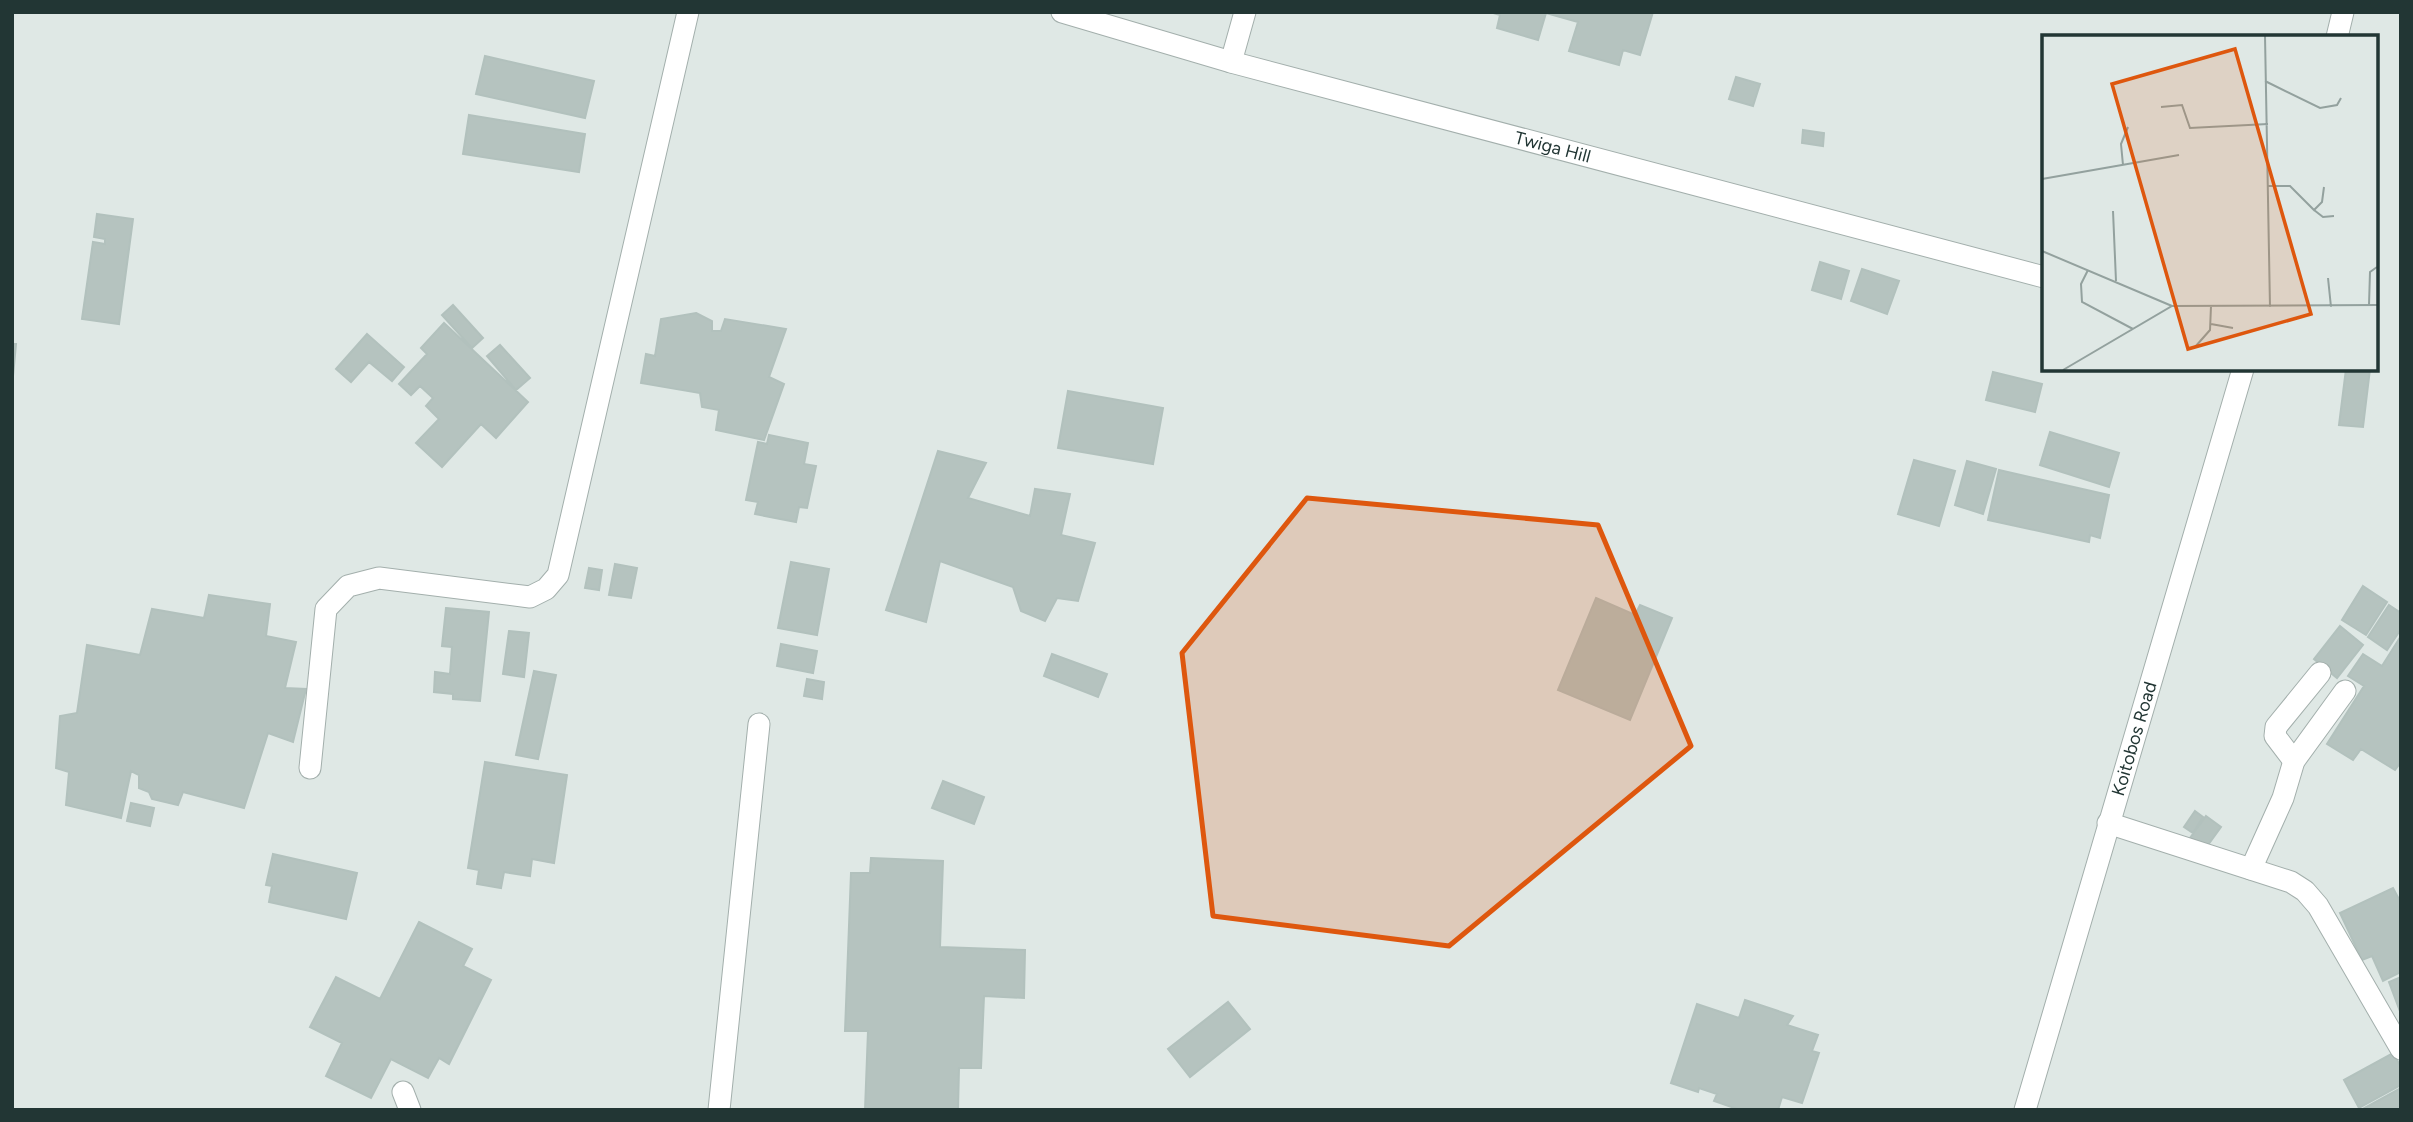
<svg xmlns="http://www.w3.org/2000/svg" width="2413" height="1122" viewBox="0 0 2413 1122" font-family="Figtree,sans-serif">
  <rect width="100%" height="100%" fill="#dfe8e5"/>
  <path fill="#b5c3bf" stroke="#b2c1bd" stroke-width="2" d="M1490,12H1653L1640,55L1623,50L1619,65L1569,51L1578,22L1546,13L1538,40L1497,28L1500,15Z
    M485,56L594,81L585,118L476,94Z
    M1736,77L1760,84L1753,106L1729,99Z
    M469,115L585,134L579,172L463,154Z
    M1803,130L1824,133L1823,146L1802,143Z
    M97,214L133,219L119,324L82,319L93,242L105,244V239L94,237Z
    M1820,262L1849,271L1841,299L1812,290Z
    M1862,269L1899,281L1887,314L1851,301Z
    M453,305L483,338L472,348L442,315Z
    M696,313L712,321V331H721L725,319L786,329L769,377L784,384L764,440L716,430L719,410L702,407L700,393L641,383L646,354L655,356L661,319Z
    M444,323L528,402L496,438L481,424L442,467L416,443L439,419L426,406L433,398L420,386L411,395L399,384L427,354L421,348Z
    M367,334L404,367L392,381L369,362L351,382L336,369Z
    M12,344H16L13,376H12Z
    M500,345L530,378L516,390L487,356Z
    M2346,369H2370L2363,427L2339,425Z
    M1993,372L2042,384L2035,412L1986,400Z
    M1068,391L1163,408L1153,464L1058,448Z
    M2050,432L2119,453L2109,487L2040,465Z
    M769,435L808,443L804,464L816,466L807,508L799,507L796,522L755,514L758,502L746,500L758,442L767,444Z
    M938,451L986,463L968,498L1030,516L1035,489L1070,494L1061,535L1095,543L1078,601L1057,598L1045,621L1021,611L1013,587L940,561L926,622L886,610Z
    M1914,460L1955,471L1939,526L1898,514Z
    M1967,461L1996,469L1983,514L1955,505Z
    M1999,470L2109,495L2100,538L2090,535L2089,542L1988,520Z
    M791,562L829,569L817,635L778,628Z
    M615,564L637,568L631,598L609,595Z
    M589,568L602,570L599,590L585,588Z
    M2363,586L2387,602L2366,635L2342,620Z
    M209,595L270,604L266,636L296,642L285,688L306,689L293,742L268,733L244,808L183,792L178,805L152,799L149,792L139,788V775L131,771L121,818L66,805L69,772L56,768L60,716L77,713L87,645L140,655L152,609L204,618Z
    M1596,598L1635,615L1640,605L1672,618L1630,720L1558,690Z
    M2389,605L2401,613V629L2387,650L2368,637Z
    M446,608L489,612L480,701L453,699V694L434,692L435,672L450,674L452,647L442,646Z
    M2340,626L2363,645L2337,678L2314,659Z
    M509,631L529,633L524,677L503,674Z
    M2401,636V762L2395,770L2361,749L2353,760L2327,744L2364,686L2348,676L2363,654L2382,666Z
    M781,644L817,651L813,673L777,666Z
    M1052,654L1107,674L1098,697L1044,676Z
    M534,671L556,675L538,759L516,755Z
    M807,679L824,682L822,699L804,696Z
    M485,762L567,775L554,863L532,859L530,876L504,872L501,888L477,884L479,870L468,868Z
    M943,781L984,797L974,824L932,808Z
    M131,803L154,808L150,826L127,821Z
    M2195,811L2203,817L2193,833L2184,827Z
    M2206,816L2221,827L2205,849L2190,838Z
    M273,854L357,873L346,919L269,902L272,886L266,885Z
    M871,858L943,861L940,947L1025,950L1024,998L984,996L981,1068H959L958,1110H865L868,1031H845L851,873H870Z
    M2393,888L2401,903V972L2383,981L2372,956L2362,960L2340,913Z
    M419,922L472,949L463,966L491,980L449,1064L439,1058L428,1078L391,1059L371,1098L326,1076L342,1043L310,1027L336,977L380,999Z
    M2401,977V1014L2389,982Z
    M1745,1000L1793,1016L1787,1025L1818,1035L1812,1051L1819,1053L1802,1103L1782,1097L1778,1110H1740L1714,1101L1717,1094L1699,1088L1698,1092L1671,1083L1697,1004L1739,1018Z
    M1228,1002L1250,1029L1190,1077L1168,1049Z
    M2393,1053L2401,1067V1085L2359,1108L2344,1080Z
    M2401,1088L2400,1110H2361Z"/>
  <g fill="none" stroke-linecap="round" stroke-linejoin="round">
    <g stroke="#a3afac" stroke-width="23">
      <g id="minor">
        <path id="s1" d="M1062,12L1231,62L2044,277"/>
        <path d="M2337,37L2343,12"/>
        <path d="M1231,62L1245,12"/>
        <path d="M2294,761L2275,736L2276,727L2320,673"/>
        <path d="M310,768L326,609L348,586L379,578L530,597L546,589L558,575L688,12"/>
        <path d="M2108,823L2291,882L2305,891L2318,906L2401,1049"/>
        <path d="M2251,869L2283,798L2294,761L2345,691"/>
        <path d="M403,1092L410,1110"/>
        <path d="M719,1110L759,724"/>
        <path id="s2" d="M2025,1110L2243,369"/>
      </g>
    </g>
    <use href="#minor" stroke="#fff" stroke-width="21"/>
  </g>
  <path fill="#de570e" fill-opacity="0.2" stroke="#de570e" stroke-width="5" stroke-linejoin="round" d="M1307,498L1598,525L1691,746L1449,946L1213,916L1182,653Z"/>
  <g text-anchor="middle" stroke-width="5" stroke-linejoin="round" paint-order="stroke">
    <g font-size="18" fill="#223634" stroke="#eff6f3">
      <text dy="6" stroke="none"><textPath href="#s1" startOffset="509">Twiga Hill</textPath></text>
      <text dy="6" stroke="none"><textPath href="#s2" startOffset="387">Koitobos Road</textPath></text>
    </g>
  </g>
  <g transform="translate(2042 35)">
    <rect width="336" height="336" fill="#dfe8e5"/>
    <path fill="none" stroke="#93a19e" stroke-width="2" d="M223,1L228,272M223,46L278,73L295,70L299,63M119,72L140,70L148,93L226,89M81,130L79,109L86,92M0,144L137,120M225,151H248L272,175L280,167L282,152M272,175L281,182L292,181M71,176L74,246M0,216L130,271M46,235L39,249L40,267L91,294M286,243L289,272M327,270L328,237L335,232M169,289L191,293M153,312L168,295L169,271M21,335L130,271L336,270"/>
    <path fill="#de570e" fill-opacity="0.15" stroke="#de570e" stroke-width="3.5" d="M193,14L269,279L146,314L70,49Z"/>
    <rect width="336" height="336" fill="none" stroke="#223634" stroke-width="3.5"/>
  </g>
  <rect width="2413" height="1122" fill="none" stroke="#223634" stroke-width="28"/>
</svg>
